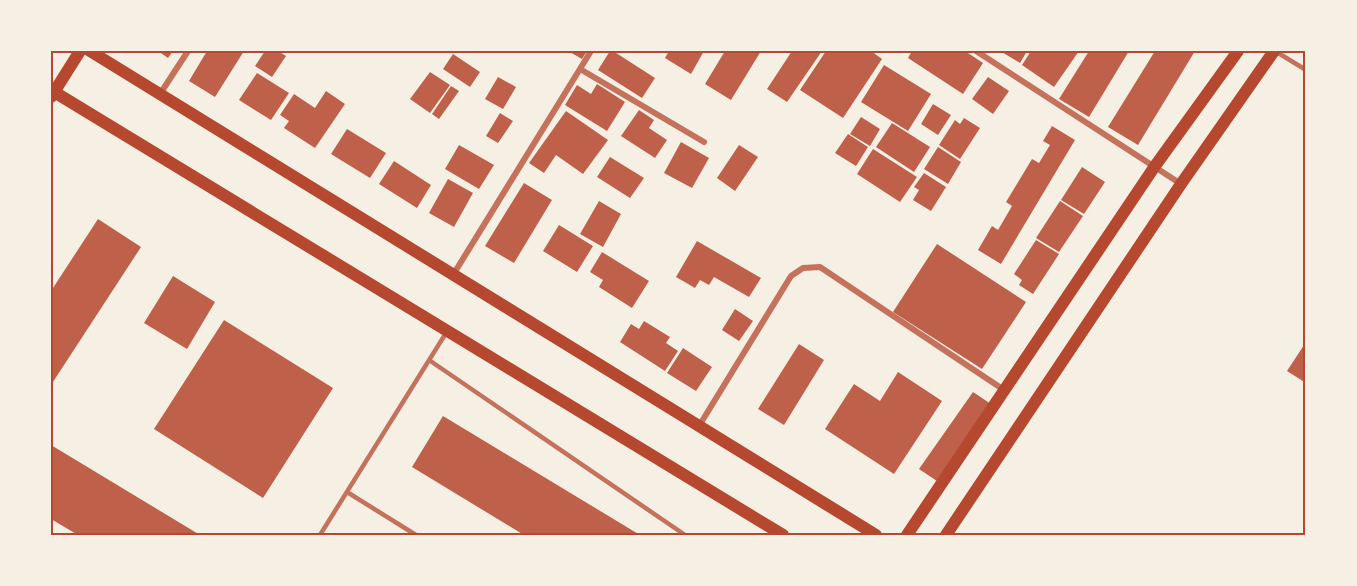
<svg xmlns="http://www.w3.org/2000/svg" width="1357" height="586" viewBox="0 0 1357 586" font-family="'Open Sans',sans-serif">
  <rect width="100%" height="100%" fill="#f6efe4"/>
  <path fill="#bf614a" d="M158,51H173L168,58Z
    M207,51H244L215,97L189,81Z
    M265,51H278L286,56L272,77L255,66Z
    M568,51H587L582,59Z
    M610,51H613L655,78L642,98L598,70Z
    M669,51H704L691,74L665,58Z
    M725,51H761L731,100L705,84Z
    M792,51H822L787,102L767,89Z
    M826,51H871L882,59L843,118L800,90Z
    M912,51H965L983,63L963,94L908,58Z
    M1000,51H1027L1020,63Z
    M1031,51H1079L1054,87L1022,65Z
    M1089,51H1129L1089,117L1059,99Z
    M1155,51H1195L1138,145L1108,127Z
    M453,54L480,72L470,87L443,69Z
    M884,65L931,94L908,131L861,102Z
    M430,72L450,85L430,113L410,99Z
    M257,73L289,93L271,120L239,100Z
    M498,77L516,87L503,109L485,99Z
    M988,77L1009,91L993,114L972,99Z
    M597,84L625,102L607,131L565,105L577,85L591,94Z
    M451,86L459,91L439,119L432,114Z
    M326,91L345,104L315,148L284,128L289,121L280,115L294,94L315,108Z
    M933,104L951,115L938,135L921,124Z
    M639,110L654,120L649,128L667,140L655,158L621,136Z
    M566,111L608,140L583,174L556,155L544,173L529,163Z
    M500,113L513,121L498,143L486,136Z
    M861,117L880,129L870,146L850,134Z
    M964,118L980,128L960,159L939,145L955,120L960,124Z
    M892,123L930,147L914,172L876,147Z
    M1052,126L1075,140L1001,264L978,250L992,226L998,230L1012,206L1006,202L1032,159L1039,163L1050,145L1043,141Z
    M347,129L386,153L370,178L331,154Z
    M848,134L868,147L856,166L835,153Z
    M681,142L709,158L692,188L664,173Z
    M459,145L494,165L479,189L445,169Z
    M739,145L758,157L735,191L717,178Z
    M938,147L961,162L948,184L924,169Z
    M873,149L917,177L900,202L857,174Z
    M610,157L644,178L630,198L597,177Z
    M394,161L431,185L417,208L379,184Z
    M1082,167L1105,182L1084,214L1061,200Z
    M924,173L946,187L931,211L913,200L919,190L914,187Z
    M448,179L473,193L454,227L429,213Z
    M524,183L552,200L514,263L485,246Z
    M599,201L621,214L603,247L580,234Z
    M1060,201L1083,216L1059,252L1036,238Z
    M98,219L141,247L51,385V291Z
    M559,225L593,246L577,272L543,251Z
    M1036,240L1059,254L1033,294L1019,285L1022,280L1014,274Z
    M697,241L761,278L749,297L714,277L709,285L700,280L695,288L676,277Z
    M937,244L1026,302L982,369L893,312Z
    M602,252L649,281L632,308L599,287L603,280L590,272Z
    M173,276L215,302L187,349L144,323Z
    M735,309L753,321L739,341L722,330Z
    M224,320L333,388L263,498L154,429Z
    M644,321L670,337L666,343L678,351L665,371L620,342L631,324L639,329Z
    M1306,342V383L1287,371Z
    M799,344L824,360L784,425L758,409Z
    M683,348L712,367L696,391L667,373Z
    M898,372L942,401L894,474L825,429L854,384L880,401Z
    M973,392L991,404L937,481L919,469Z
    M443,416L640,535H524L412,467Z
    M51,445L200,535H78L51,519Z"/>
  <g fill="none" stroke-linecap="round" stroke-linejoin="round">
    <path stroke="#c5725c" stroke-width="4.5" d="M1275,51L1306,70
      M429,360L685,535
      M347,492L416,535
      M320,535L446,333"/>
    <path stroke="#c5725c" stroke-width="6" d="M976,51L1181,184
      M580,69L704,142
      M160,94L188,51
      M453,275L591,51
      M699,426L791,276L803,268L820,267L1004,390"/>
    <path stroke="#b5482f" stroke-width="12" d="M90,51L876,535
      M51,90L783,535
      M51,97L80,51
      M907,535L1155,166L1238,51
      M946,535L1181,184L1274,51"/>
  </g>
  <rect width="1357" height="586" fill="none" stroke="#f6efe4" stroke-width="105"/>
  <rect x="52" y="52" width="1252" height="482" fill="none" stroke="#b5482f" stroke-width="2"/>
</svg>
